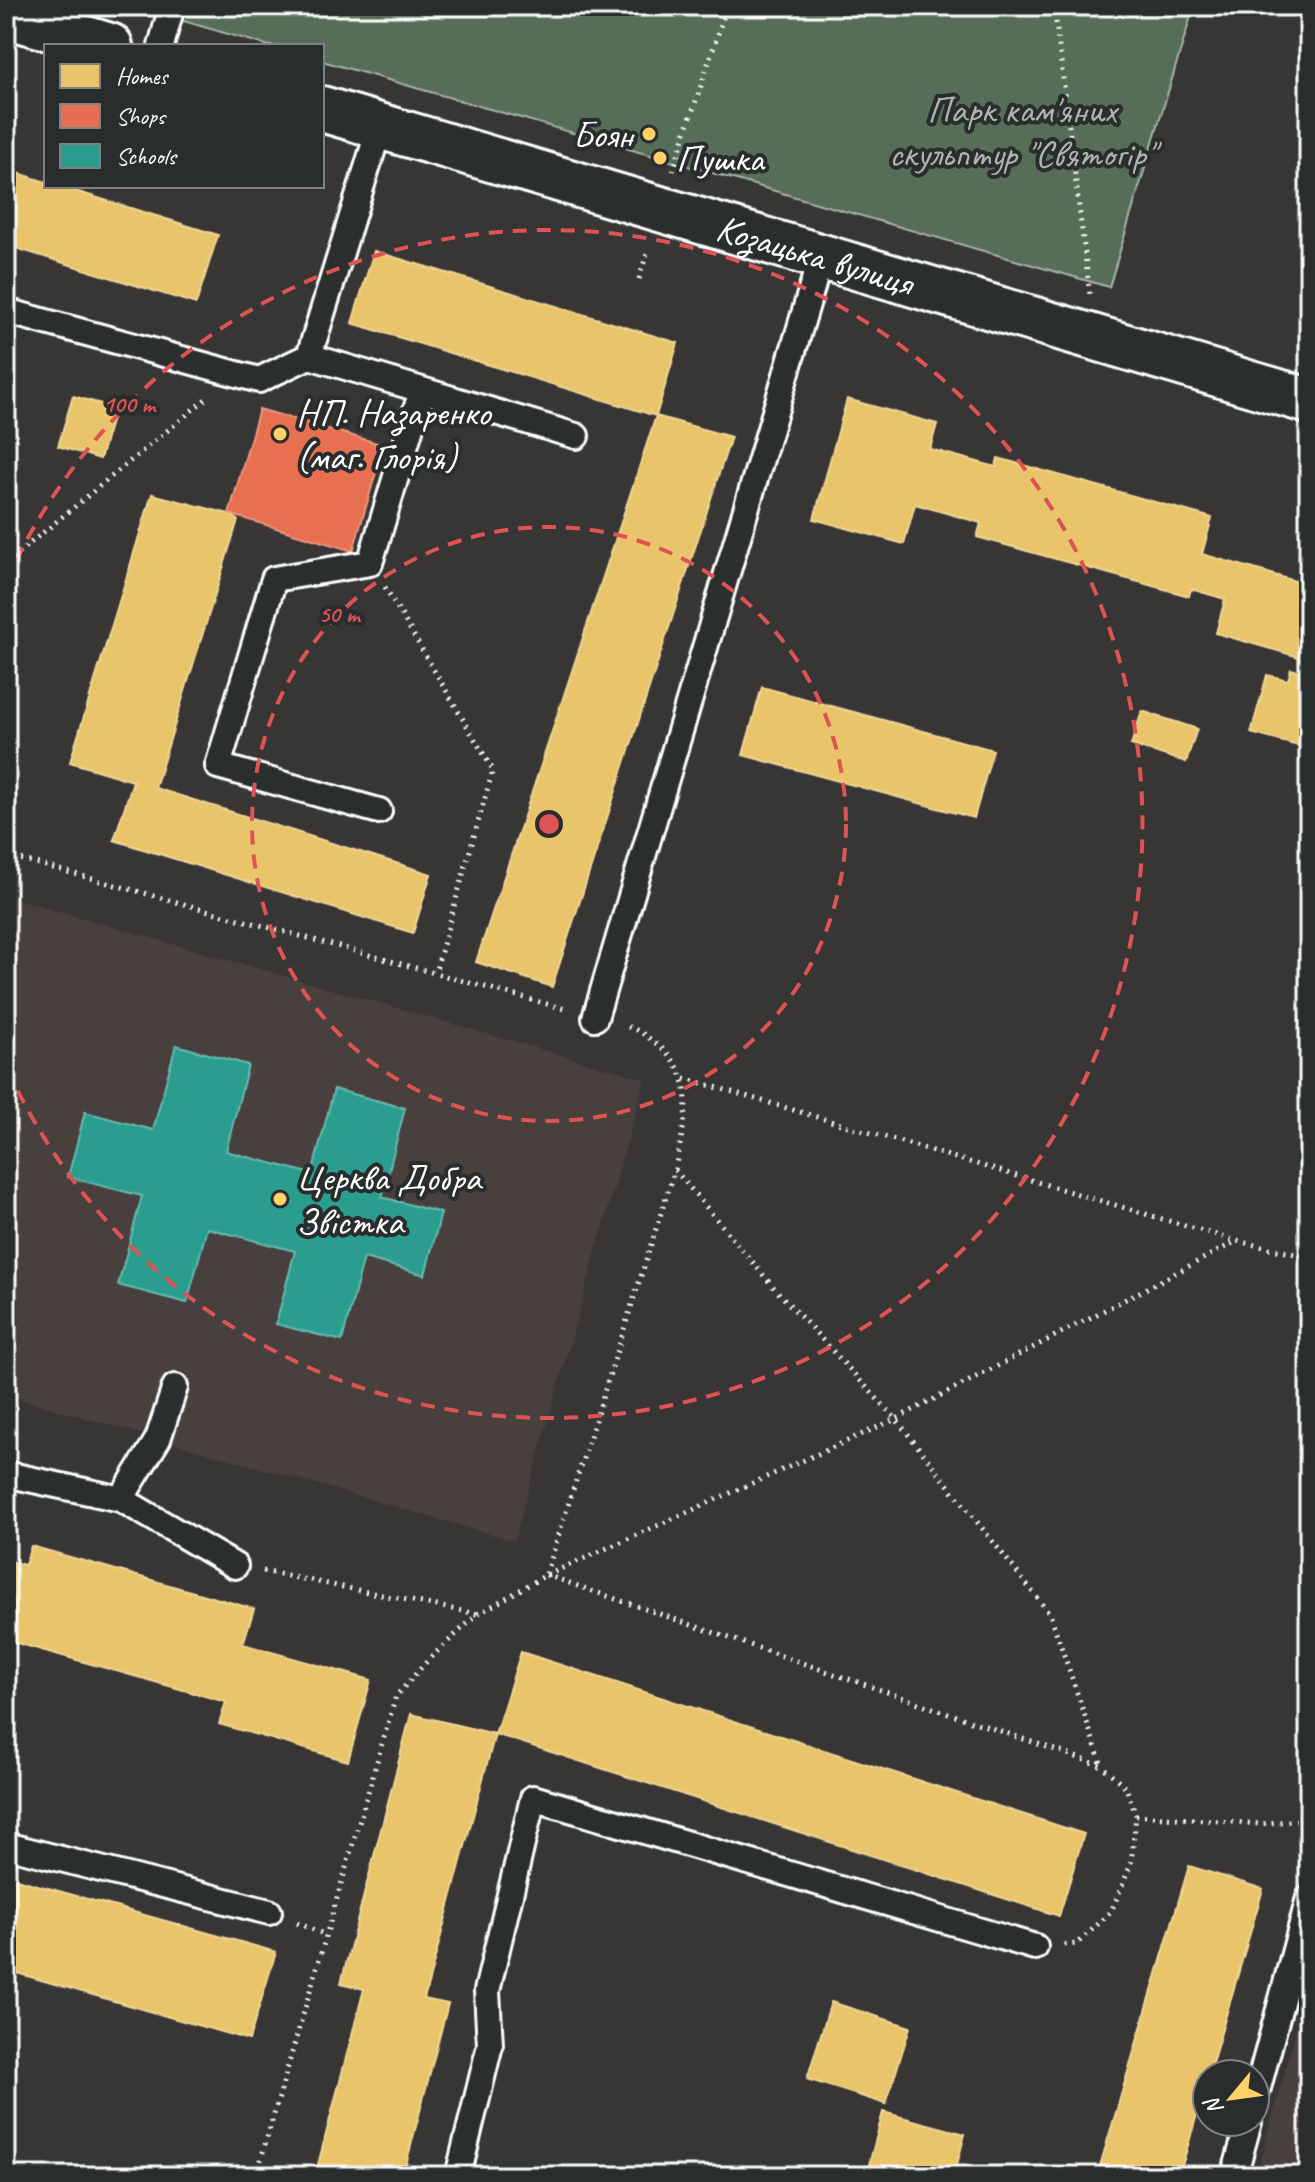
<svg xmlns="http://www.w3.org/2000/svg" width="1315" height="2182" viewBox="0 0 1315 2182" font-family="Caveat,sans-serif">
  <rect width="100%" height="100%" fill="#373635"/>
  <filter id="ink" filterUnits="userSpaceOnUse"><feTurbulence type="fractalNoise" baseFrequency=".0125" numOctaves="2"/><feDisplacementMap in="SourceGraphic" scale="16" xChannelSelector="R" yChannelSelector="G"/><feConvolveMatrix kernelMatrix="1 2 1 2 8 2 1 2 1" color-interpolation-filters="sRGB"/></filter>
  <g filter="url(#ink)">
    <path fill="#46403e" d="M6,896L645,1079L514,1541L6,1395Z
      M1309,1984V2176H1256Z"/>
    <path fill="#576d59" stroke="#abb6ac" stroke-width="2" d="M132,6H1194L1109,287L322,61V46H269Z"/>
    <path fill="#e9c46a" stroke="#f0d697" stroke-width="2" d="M6,169L46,182V186H59L218,235L196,304L6,245Z
      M374,251L678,343L656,416L352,323Z
      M73,396L115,408L100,459L58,446Z
      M847,399L937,424L930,449L996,467L998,458L1212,518L1202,554L1309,585V632L1302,658L1216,633L1225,599L1191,589L1189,596L977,537L981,523L915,504L904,544L814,519Z
      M656,416L731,437L552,987L476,962Z
      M152,494L229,514L238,520L155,788L431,874L413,933L114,840L133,781L70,762Z
      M1291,669L1309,674V749L1251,733L1267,675L1288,680Z
      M762,687L993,750L974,818L743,755Z
      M1142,711L1197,729L1186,762L1131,745Z
      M31,1546L254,1609L243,1644L371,1680L348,1761L219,1724L226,1702L6,1640V1560L25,1565Z
      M521,1652L1084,1834L1059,1916L495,1734Z
      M411,1714L495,1734L424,1999L448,2004L403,2176H315L364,1989L341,1983Z
      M1189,1866L1263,1889L1179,2176H1097Z
      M9,1877L276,1952L249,2040L6,1970V1887Z
      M831,2002L910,2027L886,2104L807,2079Z
      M883,2112L965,2134L954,2176H866Z"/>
    <path fill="#e76f51" stroke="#ee9a85" stroke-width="2" d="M259,409L384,445L353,551L229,514Z"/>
    <path fill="#2a9d8f" stroke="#6abab1" stroke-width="2" d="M176,1045L248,1065L226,1151L312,1174L334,1089L405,1108L382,1197L441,1213L425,1275L364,1258L342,1341L276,1324L295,1251L207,1228L187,1303L118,1285L142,1196L68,1177L85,1112L153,1130Z"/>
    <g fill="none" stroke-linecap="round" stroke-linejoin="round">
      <g stroke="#fff" stroke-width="30">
        <path id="service" d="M161,46L172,6
          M6,311L259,380L309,356L380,126
          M309,356L422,390L370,563L274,579L218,766L379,811
          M422,390L576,436
          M595,1018L821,257
          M6,1474L121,1499L235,1566
          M121,1499L158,1439L175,1387
          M6,1845L269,1912
          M1255,2099L1309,1898
          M458,2176L490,2045L487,1991L533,1798L1035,1947
          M1234,2176L1249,2122"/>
      </g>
      <g stroke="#fff" stroke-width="50">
        <g id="tertiary">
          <path d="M6,15L110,46"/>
          <path id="s1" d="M322,109L1309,401"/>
        </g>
      </g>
      <path stroke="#fff" stroke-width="5" stroke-dasharray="2 6" stroke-linecap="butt" d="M1054,6L1090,295
        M673,171L727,6
        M639,279L648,250
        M6,563L207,398
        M385,587L493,770L435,973
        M6,855L565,1009
        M685,1078L1237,1241L1309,1257
        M675,1170L776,1290L896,1419L1050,1614L1102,1766
        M263,1571L477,1614
        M546,1575L1102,1766L1126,1787L1136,1815L1131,1864L1111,1912L1077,1944L1064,1945
        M547,1575L896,1419L1237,1241
        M1136,1815L1260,1824L1309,1819
        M297,1923L326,1935
        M256,2176L396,1696L429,1659L478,1614L546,1575L675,1169C684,1121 701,1078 657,1044C646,1036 638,1029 625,1026"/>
      <use href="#service" stroke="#2a2d2e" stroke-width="24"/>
      <use href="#tertiary" stroke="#2a2d2e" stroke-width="44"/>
    </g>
  </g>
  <g fill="none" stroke="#de5353" stroke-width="4" stroke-dasharray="14 10">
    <circle cx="549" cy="824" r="297"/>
    <path d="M6 582A594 594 0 1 1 6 1066"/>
  </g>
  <g fill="#ffd166" stroke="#2a2d2e" stroke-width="3">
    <circle cx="649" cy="134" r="8"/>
    <circle cx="660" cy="158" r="8"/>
    <circle cx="280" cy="434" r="8"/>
    <circle cx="280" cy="1199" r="8"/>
  </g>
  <g text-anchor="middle" stroke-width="8" stroke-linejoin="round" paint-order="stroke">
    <g font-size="38" fill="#abb6ac" stroke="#2a2d2e">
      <text x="1022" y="122">Парк кам'яних<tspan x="1022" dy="44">скульптур "Святогір"</tspan></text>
    </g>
    <g font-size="38" fill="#fff" stroke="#2a2d2e" text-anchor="start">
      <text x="633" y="147" text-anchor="end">Боян</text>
      <text x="676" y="171">Пушка</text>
      <text x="296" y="425">НП. Назаренко<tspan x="296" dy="44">(маг. Глорія)</tspan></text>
      <text x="296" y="1190">Церква Добра<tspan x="296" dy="44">Звістка</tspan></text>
    </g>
    <g font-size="38" fill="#fff" stroke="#2a2d2e">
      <text dy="13" stroke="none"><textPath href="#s1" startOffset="514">Козацька вулиця</textPath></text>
    </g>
  </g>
  <circle cx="549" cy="824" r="12" fill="#de5353" stroke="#2a2d2e" stroke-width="4"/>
  <g font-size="24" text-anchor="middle" font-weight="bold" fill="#de5353" stroke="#2a2d2e" stroke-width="8" stroke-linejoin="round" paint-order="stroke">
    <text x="129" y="412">100 m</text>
    <text x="339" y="622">50 m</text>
  </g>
  <rect width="1315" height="2182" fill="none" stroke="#2a2d2e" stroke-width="32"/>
  <rect x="16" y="16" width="1283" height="2150" fill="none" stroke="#fff" stroke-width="3" filter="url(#ink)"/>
  <rect x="44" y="44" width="280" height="144" fill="#2a2d2e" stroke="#7f8182" stroke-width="2"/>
  <rect x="60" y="64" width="40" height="24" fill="#e9c46a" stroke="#7f8182" stroke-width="2"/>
  <text x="116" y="84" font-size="24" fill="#ffffff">Homes</text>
  <rect x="60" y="104" width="40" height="24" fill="#e76f51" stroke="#7f8182" stroke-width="2"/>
  <text x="116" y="124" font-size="24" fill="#ffffff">Shops</text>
  <rect x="60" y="144" width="40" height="24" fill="#2a9d8f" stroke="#7f8182" stroke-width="2"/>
  <text x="116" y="164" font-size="24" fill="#ffffff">Schools</text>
  <g transform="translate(1231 2098) rotate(241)"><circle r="38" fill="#2a2d2e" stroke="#7f8182" stroke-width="2"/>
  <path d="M0-6L14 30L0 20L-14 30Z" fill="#ffd166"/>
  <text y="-12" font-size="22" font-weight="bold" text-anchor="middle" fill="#ffffff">N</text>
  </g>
</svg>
